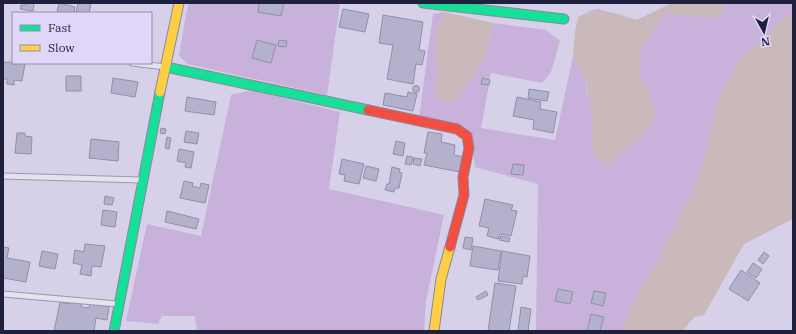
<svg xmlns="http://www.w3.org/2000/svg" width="796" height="334" viewBox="0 0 796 334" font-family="'IBM Plex Serif',serif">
  <rect width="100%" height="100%" fill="#d6d0e8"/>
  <path fill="#c8b1db" d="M188,3H340L327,95L187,64L179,55Z
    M672,3L724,7L727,3H793V41L670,331H536L538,184L475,167L470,132L419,117L433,14L444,12L437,59V79L434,91L473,75L485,57L493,23L546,30L560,41L551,72L542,83L491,73L481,128L555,140L573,56L586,82L587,96L595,16L588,11L598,9L637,20Z
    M251,90L340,112L329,189L444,215L426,301L424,331H197L195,316H162L158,324L126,321L147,224L201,236L231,95Z"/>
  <path fill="#cab9bb" d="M672,3H727L717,18L664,14L641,48L639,76L651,96L656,116L639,139L622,152L608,167L593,154L592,115L586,82L573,56L575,32L578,17C599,4 615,14 637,20Z
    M444,12L493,23L485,57L458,99L449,101L438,99L434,91L437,79L436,35Z
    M793,14V219L744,244L704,315L694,317L683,331H623L633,302L657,262L698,180L719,98L740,59L758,44L779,22Z"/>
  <path fill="#b3b1cc" stroke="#918fa9" d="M27,3H34L33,11L20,9L21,5H26Z
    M59,3L75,7L74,13H57Z
    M78,3H91L89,13H76Z
    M259,3H284L281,16L258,12Z
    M343,9L369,14L365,32L339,27Z
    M383,15L423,22L419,50L425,51L422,65L416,64L413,84L387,79L393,45L379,43Z
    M257,40L276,45L271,63L252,58Z
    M279,40L287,41L286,47L278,46Z
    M3,62L25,63L22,81L14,80V85L7,84V79H3Z
    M66,76H81V91H66Z
    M113,78L138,82L135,97L111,93Z
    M482,78L490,80L489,85L481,84Z
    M412.5 89a3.5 3.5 0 1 1 7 0a3.5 3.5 0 1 1-7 0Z
    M529,89L549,92L547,101L528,98Z
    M408,92L417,94L413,111L383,105L385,93L407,97Z
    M187,97L216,102L214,115L185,111Z
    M517,97L541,102L540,109L557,112L553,133L533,129L534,120L513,116Z
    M161,128L166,129L165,134L160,133Z
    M186,131L199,133L197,144L184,142Z
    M428,132L442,134L441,142L455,145L454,155L463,157L460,172L424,165L427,153H424Z
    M17,133H25V136L32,137L31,154L15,153Z
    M167,137L171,138L169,149L165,148Z
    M91,139L119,142L118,161L89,158Z
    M396,141L405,143L403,156L393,154Z
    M179,149L194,152L191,168L185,167L186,163L177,161Z
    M407,156L413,157L411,165L405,164Z
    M414,158L422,159L420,166L413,164Z
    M342,159L364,164L359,184L344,181L345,175L339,174Z
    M513,164L524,165L523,175L511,174Z
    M366,166L379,169L376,181L363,178Z
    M392,167L400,169L399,172L402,173L399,188H395L394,192L385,190L387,184H389Z
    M184,181L193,183L192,186L200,188L201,183L209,185L205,203L180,198Z
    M105,196L114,198L112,205L104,204Z
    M485,199L513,205L511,210L517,211L511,236L500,234L498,239L487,236L489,228L479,226Z
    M103,210L117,212L115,227L101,225Z
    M167,211L199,219L196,229L165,222Z
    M501,236L510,238L509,242L499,240Z
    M465,237L473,238L471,250L463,248Z
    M85,244L105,246L101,267L92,266L91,276L80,274L82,265L73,263L75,250L84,252Z
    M473,246L501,251L498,270L470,266Z
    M3,247L9,248L7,258L30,262L26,282L3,278Z
    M42,251L58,254L55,269L39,266Z
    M502,251L530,256L527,277L523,276L522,284L498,281Z
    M764,252L769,256L763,264L758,260Z
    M753,263L762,269L756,278L747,272Z
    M741,270L760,283L748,301L729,289Z
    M495,283L516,286L509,331H488Z
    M558,289L573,292L570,304L555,301Z
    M486,291L488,295L478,300L476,297Z
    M594,291L606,293L603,306L591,303Z
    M71,301L82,303L81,307L89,308L90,303L109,307L107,320L96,318L94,331H54L60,302L70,304Z
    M521,307L531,309L528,331H518Z
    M591,314L604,317L600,331H587Z"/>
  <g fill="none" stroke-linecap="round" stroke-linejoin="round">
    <g stroke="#9c98ae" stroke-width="7">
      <path id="lane" d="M132,63L165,67
        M3,176L141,180
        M3,294L118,304"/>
    </g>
    <g stroke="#8c889d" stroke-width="11">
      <path id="fast" d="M423,3L564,19
        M166,67L368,110
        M114,331L160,92"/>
    </g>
    <g stroke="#8c889d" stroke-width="11">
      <path id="slow" d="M160,92L179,3
        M434,331L441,279L450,247"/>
    </g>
    <g stroke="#8c889d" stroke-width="11">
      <path id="jam" d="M368,110L457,129L467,136L469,148L463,177L464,195L450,247"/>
    </g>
    <use href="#lane" stroke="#e5e2ef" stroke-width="5"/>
    <use href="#fast" stroke="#16e098" stroke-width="9"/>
    <use href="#slow" stroke="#ffcf43" stroke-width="9"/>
    <use href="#jam" stroke="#f24e42" stroke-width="9"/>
  </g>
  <rect width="796" height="334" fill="none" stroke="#1f1f3e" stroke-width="8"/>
  <rect x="12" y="12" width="140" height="52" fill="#dfd6f8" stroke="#928dae"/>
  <rect x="20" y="25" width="20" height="6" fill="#16e098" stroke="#928dae"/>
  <text x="48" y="32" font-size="12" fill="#1f1f3e">Fast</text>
  <rect x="20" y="45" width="20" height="6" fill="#ffcf43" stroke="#928dae"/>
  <text x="48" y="52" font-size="12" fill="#1f1f3e">Slow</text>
  <g transform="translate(764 32) rotate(172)" stroke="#dfd6f8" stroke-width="3" paint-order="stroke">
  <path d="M0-3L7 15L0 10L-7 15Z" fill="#1f1f3e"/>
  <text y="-6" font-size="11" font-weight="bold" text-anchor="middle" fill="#1f1f3e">N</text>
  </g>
</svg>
